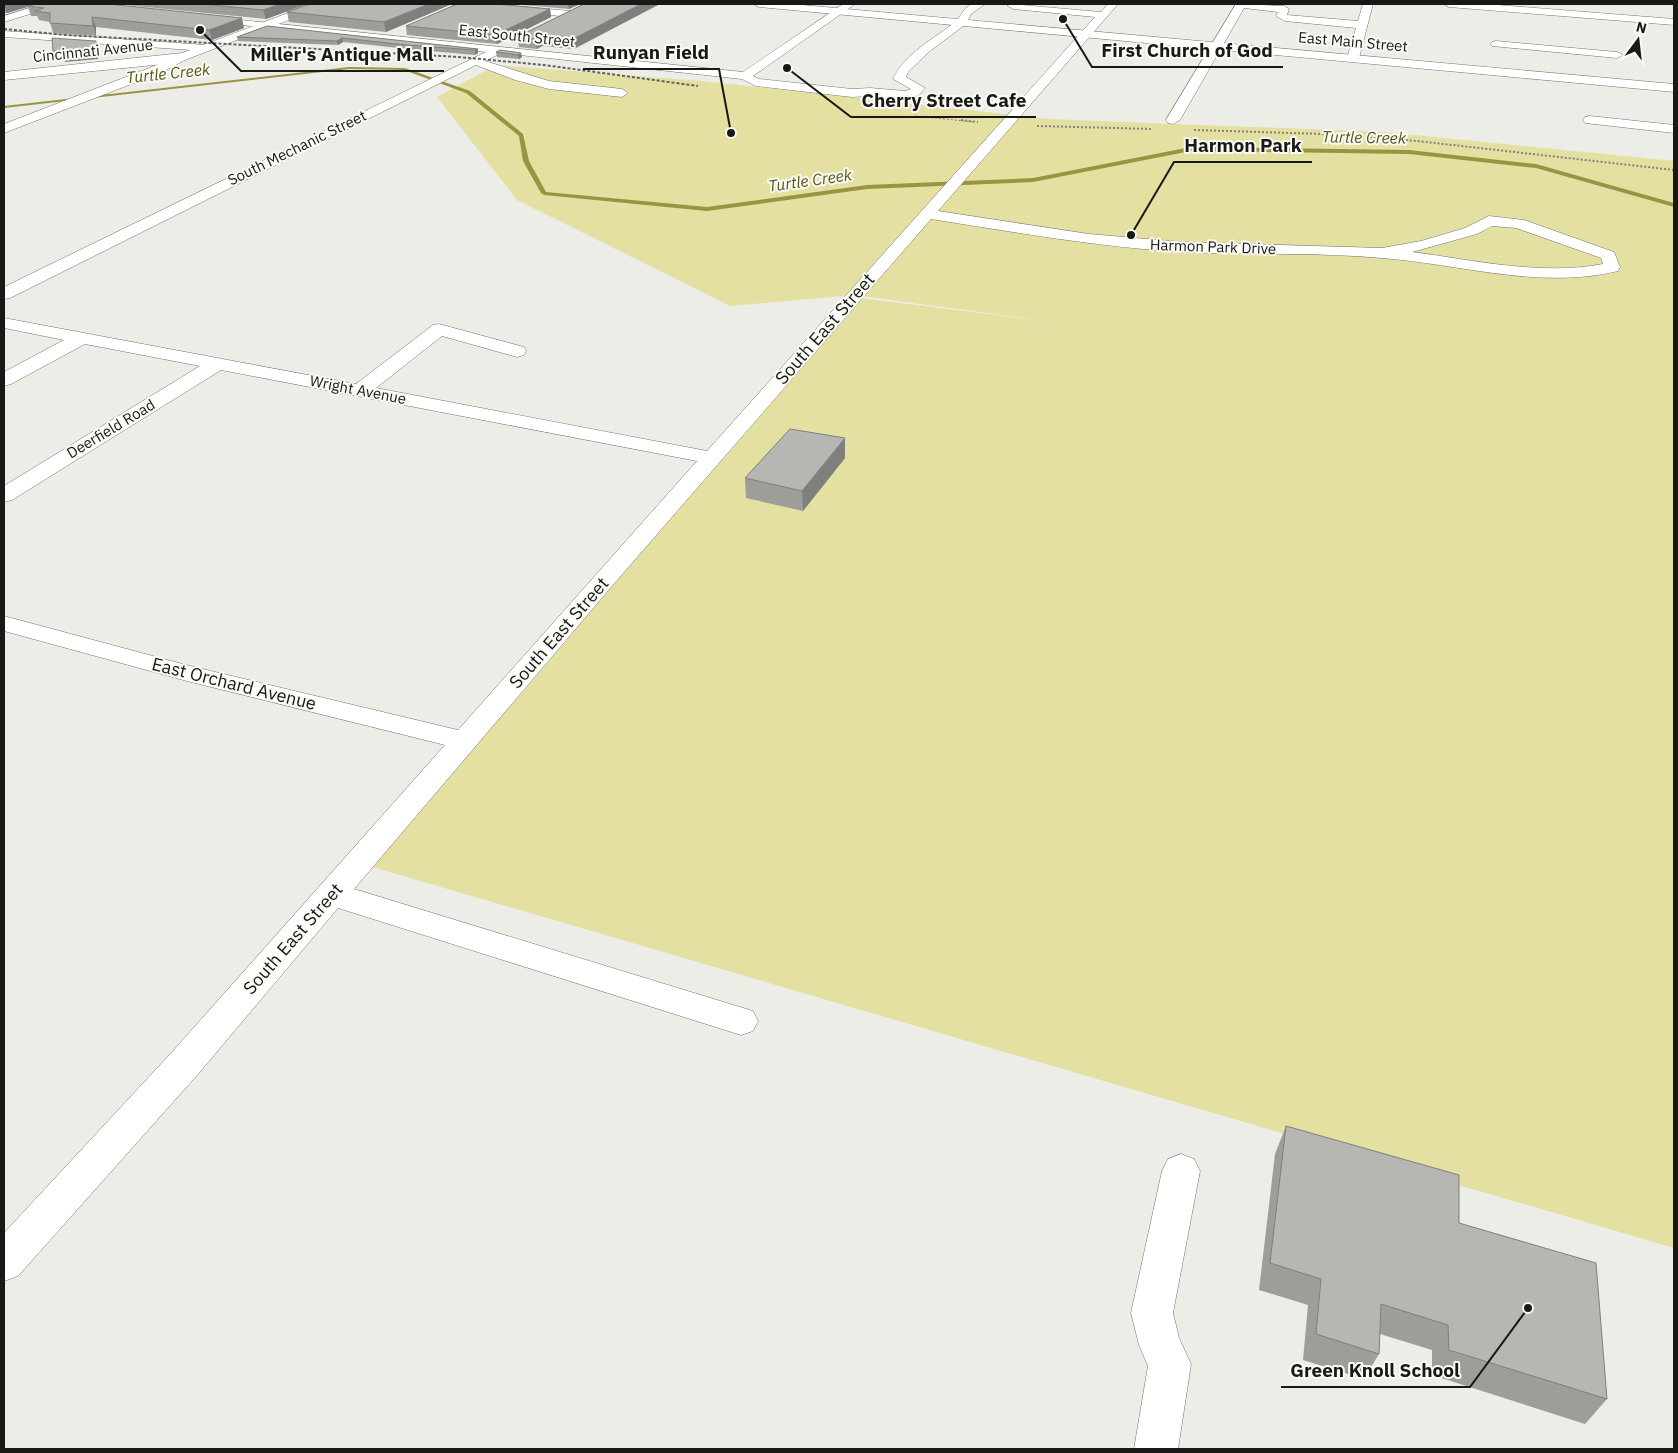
<svg xmlns="http://www.w3.org/2000/svg" width="1678" height="1453" viewBox="0 0 1678 1453" font-family="'IBM Plex Sans',sans-serif">
  <rect width="100%" height="100%" fill="#edede8"/>
  <path fill="#e3e0a2" d="M496,65L702,81L1049,119L1385,132L1674,161V1248L359,863L853,297L1060,323L855,295L730,306L517,200L437,97Z"/>
  <g fill="none" stroke-linecap="round" stroke-linejoin="round">
    <path fill="#999441" fill-rule="evenodd" d="M349,67L405,68L470,91L523,134L529,161L546,192L707,207L867,185L1033,178L1191,147L1409,150L1536,164L1674,203V207L1536,168L1409,154L1191,151L1033,182L867,189L707,211L544,195L541,193L523,161L519,136L466,93L404,70L349,69L4,108V106Z"/>
    <g stroke="#72726e" stroke-width="1">
      <path id="minor" d="M42,4H57L56,6L4,22V16Z
        M843,4H855L753,76L759,79L852,89L870,88L905,91L911,89L893,79C905,53 934,39 955,22C961,17 962,10 970,5C975,3 980,4 985,4L971,14L966,24L930,51L908,72L906,77L925,88L919,95L906,99L870,96L852,97L756,86L742,79L501,53L485,61L549,81L622,89L628,93L622,97L549,89L515,80L476,65L10,298L4,299V287L486,52L206,21L202,20L201,18L202,16L743,72Z
        M1009,4L1101,12L1108,4H1118L938,211L1089,234L1181,242L1382,248L1421,241L1465,228L1489,216L1524,220L1614,252L1620,267L1618,271C1540,290 1460,264 1382,258C1316,252 1248,255 1182,252C1098,247 1014,232 931,219L612,586L354,889L753,1011L758,1021L753,1031L741,1035L338,908L199,1073L18,1276L4,1281V1233L173,1051L445,745L187,681L4,631V616L190,666L458,730L697,461L221,370L12,500L4,502V486L200,366L85,344L11,384L4,386V372L64,340L4,328V318L356,384L433,325L439,324L524,347L526,351L524,355L517,357L442,336L376,388L707,451L1095,17L1013,9L1008,6ZM1492,226L1516,228L1601,258L1603,264C1541,276 1474,260 1412,252L1477,234Z
        M1236,4L1284,6L1289,9L1287,15L1358,21L1363,4H1373L1359,58L1353,62L1347,58L1356,28L1285,21L1276,16L1278,12L1244,8L1180,120L1173,124L1168,123L1166,120Z
        M1444,4H1485L1674,19V25L1449,7Z
        M514,6L570,11L575,14L570,17L510,11L509,9Z
        M4,31L206,45L212,48L206,51L4,37Z
        M1496,41L1617,52L1623,55L1617,58L1492,46L1490,44L1492,42Z
        M185,52L191,56L189,58L160,73L4,133V124L152,67Z
        M1590,116L1674,125V133L1585,123L1583,120L1585,117Z
        M1181,1154L1194,1159L1200,1171L1173,1313L1179,1338L1191,1364L1178,1449H1134L1148,1366L1139,1345L1131,1313L1162,1171L1168,1159Z"/>
    </g>
    <g stroke="#72726e" stroke-width="1">
      <path id="major" d="M312,4H326L325,6L185,60L164,64L4,80V72L182,53Z
        M754,4H791L1674,84V92L759,7Z"/>
    </g>
    <path stroke="#838380" stroke-width="1" stroke-dasharray="2 2" stroke-linecap="butt" d="M915,116L974,122"/>
    <path stroke="#838380" stroke-width="2" stroke-dasharray="2 2" stroke-linecap="butt" d="M961,120L978,122
      M1037,126L1153,129
      M1194,130L1323,134L1417,141L1674,170"/>
    <use href="#minor" fill="#fff" fill-rule="evenodd"/>
    <use href="#major" fill="#fff" fill-rule="evenodd"/>
    <path stroke="#61615e" stroke-width="2" stroke-dasharray="3 2" stroke-linecap="butt" d="M4,29L66,35L459,57L544,65L698,86"/>
  </g>
  <path fill="#9d9d99" d="M4,4L244,28L212,40L96,27V36L53,33L50,22L39,20L37,16H31L28,7L7,13H4Z
    M116,4H307L266,19Z
    M452,4L386,32L289,22L287,12Z
    M512,4H580L569,9Z
    M584,4L574,49L542,46L537,49L519,47L517,37Z
    M991,4H1007L1005,5Z
    M550,9L551,17L497,44L407,35L406,26Z
    M267,26L478,49V53L475,55L408,49L343,42L338,45L238,41L237,37Z
    M496,52L521,53L522,57L519,59L497,57Z
    M845,458L803,511L746,498L745,478Z
    M1286,1126L1459,1223L1607,1399L1585,1424L1432,1375V1350L1380,1334L1379,1354L1364,1379L1303,1360L1308,1305L1259,1290L1275,1154Z"/>
  <path fill="#7f7f7d" d="M4,4H37L7,13Z
    M280,4H307L266,19L263,10Z
    M429,4H452L386,32L384,22Z
    M568,4H580L569,9Z
    M641,4H660L574,49L573,39Z
    M550,9L551,17L497,44L495,35Z
    M92,17L96,27V36L93,26Z
    M242,18L244,28L212,40L209,30Z
    M541,36L542,46L537,49L536,39Z
    M342,38L343,42L338,45L337,41Z
    M96,41L97,45L98,59L65,62L64,58Z
    M478,49V53L475,55V50Z
    M64,50L66,54L54,55L53,51Z
    M521,53L522,57L519,59L518,55Z
    M845,438V458L803,511L802,491Z"/>
  <path fill="#b6b6b2" stroke="#7f7f7d" d="M36,4H108L242,18L209,30L92,17L93,26L50,23V13L35,11L44,8L28,6Z
    M202,4H280L263,10Z
    M310,4H429L384,22L287,12Z
    M457,4H495L550,9L495,35L406,26Z
    M584,4H641L573,39L541,36L536,39L517,37Z
    M267,26L478,49L475,50L407,45L342,38L337,41L237,37Z
    M52,38L96,41L97,55L64,58V50L53,51Z
    M500,50L521,53L518,55L496,52Z
    M790,429L845,438L802,491L745,478Z
    M1286,1126L1459,1175V1223L1596,1263L1607,1399L1449,1350L1448,1325L1381,1304L1379,1354L1316,1334L1321,1279L1270,1263Z"/>
  <g text-anchor="middle" stroke-width="4" stroke-linejoin="round" paint-order="stroke">
    <g font-size="15" fill="#181816" stroke="#fafaf5">
      <text transform="translate(517 36) rotate(6)" y="5">East South Street</text>
      <text transform="translate(1353 42) rotate(5)" y="5">East Main Street</text>
      <text transform="translate(93 51) rotate(-6)" y="5">Cincinnati Avenue</text>
      <text transform="translate(297 148) rotate(-26)" y="5">South Mechanic Street</text>
      <text transform="translate(1213 247) rotate(2)" y="5">Harmon Park Drive</text>
      <text transform="translate(358 390) rotate(11)" y="5">Wright Avenue</text>
      <text transform="translate(111 429) rotate(-31)" y="5">Deerfield Road</text>
    </g>
    <g font-size="16" font-style="italic" fill="#595517" stroke="#fafaf5">
      <text transform="translate(168 73) rotate(-6)" y="6">Turtle Creek</text>
      <text transform="translate(1364 137) rotate(1)" y="6">Turtle Creek</text>
      <text transform="translate(810 180) rotate(-8)" y="6">Turtle Creek</text>
    </g>
    <g font-size="18" fill="#181816" stroke="#fafaf5">
      <text transform="translate(825 329) rotate(-49)" y="6">South East Street</text>
      <text transform="translate(559 633) rotate(-49)" y="6">South East Street</text>
      <text transform="translate(234 684) rotate(14)" y="6">East Orchard Avenue</text>
      <text transform="translate(293 939) rotate(-49)" y="6">South East Street</text>
    </g>
  </g>
  <path fill="none" stroke="#181816" stroke-width="2" d="M1063 19L1092 67H1283M731 133L719 69H583M200 30L241 71H444M787 68L851 117H1036M1131 235L1174 162H1312M1528 1308L1470 1387H1281"/>
  <g fill="#181816" stroke="#fafaf5" stroke-width="2">
    <circle cx="1063" cy="19" r="5"/>
    <circle cx="731" cy="133" r="5"/>
    <circle cx="200" cy="30" r="5"/>
    <circle cx="787" cy="68" r="5"/>
    <circle cx="1131" cy="235" r="5"/>
    <circle cx="1528" cy="1308" r="5"/>
  </g>
  <g font-size="19" text-anchor="middle" font-weight="bold" fill="#181816" stroke="#fafaf5" stroke-width="4" stroke-linejoin="round" paint-order="stroke">
    <text x="1187" y="57">First Church of God</text>
    <text x="651" y="59">Runyan Field</text>
    <text x="342" y="61">Miller's Antique Mall</text>
    <text x="944" y="107">Cherry Street Cafe</text>
    <text x="1243" y="152">Harmon Park</text>
    <text x="1375" y="1377">Green Knoll School</text>
  </g>
  <rect width="1678" height="1453" fill="none" stroke="#181816" stroke-width="10"/>
  <g transform="translate(1638 40) rotate(15)" stroke="#fafaf5" stroke-width="4" paint-order="stroke">
  <path d="M0-4L9 19L0 12L-9 19Z" fill="#181816"/>
  <text y="-8" font-size="14" font-weight="bold" text-anchor="middle" fill="#181816">N</text>
  </g>
</svg>
